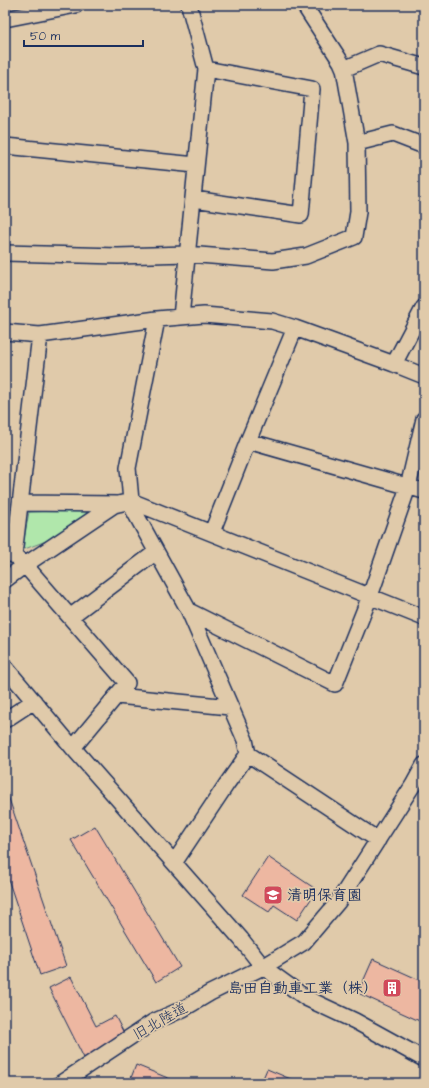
<svg xmlns="http://www.w3.org/2000/svg" width="429" height="1088" viewBox="0 0 429 1088" font-family="'Architects Daughter','Klee One',sans-serif">
  <rect width="100%" height="100%" fill="#e0caaa"/>
  <filter id="ink" filterUnits="userSpaceOnUse"><feTurbulence type="fractalNoise" baseFrequency=".025" numOctaves="2"/><feDisplacementMap in="SourceGraphic" scale="8" xChannelSelector="R" yChannelSelector="G"/><feConvolveMatrix kernelMatrix="1 2 1 2 8 2 1 2 1" color-interpolation-filters="sRGB"/></filter>
  <g filter="url(#ink)">
    <path fill="#b0e7ab" stroke="#668b84" d="M102,509L62,535L22,550L29,512Z"/>
    <path fill="#edb7a1" stroke="#1b2f5e" d="M5,790H6L66,966L40,975L5,870Z
      M95,826L180,967L156,982L71,840Z
      M268,857L317,890L297,920L274,905L269,912L243,895Z
      M373,959L424,982V1023L358,993Z
      M71,977L96,1026L115,1016L126,1037L84,1058L49,988Z
      M136,1065L180,1083H129Z
      M267,1069L300,1083H261Z"/>
    <g fill="none" stroke-linecap="round" stroke-linejoin="round">
      <g stroke="#1b2f5e" stroke-width="18">
        <path id="street" d="M5,19L76,5
          M344,69L379,54L424,67
          M357,143L393,134L424,146
          M5,146L196,165
          M194,199L301,215L312,89L206,69
          M5,253L118,256L187,254L273,261L306,256L354,237L358,212L357,143L344,69L341,62L304,5
          M181,317L206,69L189,5
          M157,319L128,468L131,501L134,511L189,611L245,740L248,754L226,785L174,863
          M5,332L40,335L157,319L204,315L272,321L295,328L394,364L424,376
          M394,364L424,307
          M248,441L424,491
          M21,503L118,504
          M212,532L248,441L295,328
          M5,553L14,555L25,565L114,505L131,501L424,618
          M14,555L40,335
          M5,580L25,565L127,683L73,748
          M189,611L335,684L370,596L408,487L424,419
          M70,617L156,552
          M5,667L73,748L241,939L263,967L306,998L355,1021L424,1059
          M117,696L230,707
          M5,720L34,701
          M248,754L378,840
          M61,1083L153,1022L183,1009L210,993L263,967L304,942L338,902L413,785L424,765"/>
      </g>
      <use href="#street" stroke="#e0caaa" stroke-width="15"/>
    </g>
  </g>
  <defs>
    <g id="school-square" transform="scale(1)"><rect x="-9" y="-9" width="18" height="18" rx="4" fill="#d1495b" stroke="#e0caaa"/><path d="M0-5L7-2L0 1L-7-2ZM-4 1L0 2.5L4 1V4Q0 6-4 4Z" fill="#fff"/></g>
    <g id="building-square" transform="scale(1)"><rect x="-9" y="-9" width="18" height="18" rx="4" fill="#d1495b" stroke="#e0caaa"/><path d="M-4-6H4V6H1V3H-1V6H-4ZM-2.5-4.3h1.7v1.8h-1.7ZM.8-4.3h1.7v1.8H.8ZM-2.5-1h1.7V.8h-1.7ZM.8-1h1.7V.8H.8Z" fill="#fff"/></g>
  </defs>
  <g fill-rule="evenodd">
    <use href="#school-square" x="273" y="895"/>
    <use href="#building-square" x="392" y="988"/>
  </g>
  <g text-anchor="middle" stroke-width="3.5" stroke-linejoin="round" paint-order="stroke">
    <g font-size="15" font-weight="bold" fill="#1b2f5e" stroke="#e0caaa" text-anchor="start">
      <text x="287" y="900">清明保育園</text>
      <text x="378" y="993" text-anchor="end">島田自動車工業（株）</text>
    </g>
    <g font-size="15" fill="#1b2f5e" stroke="#e0caaa">
      <text transform="translate(160 1021) rotate(-29)" y="5">旧北陸道</text>
    </g>
  </g>
  <rect width="429" height="1088" fill="none" stroke="#e0caaa" stroke-width="20"/>
  <rect x="10" y="10" width="409" height="1068" fill="none" stroke="#1b2f5e" stroke-width="1.5" filter="url(#ink)"/>
  <path d="M24 40v6h119v-6" fill="none" stroke="#1b2f5e" stroke-width="2"/>
  <text x="30" y="40" font-size="12" fill="#1b2f5e" stroke="#e0caaa" stroke-width="3" paint-order="stroke">50 m</text>
</svg>
